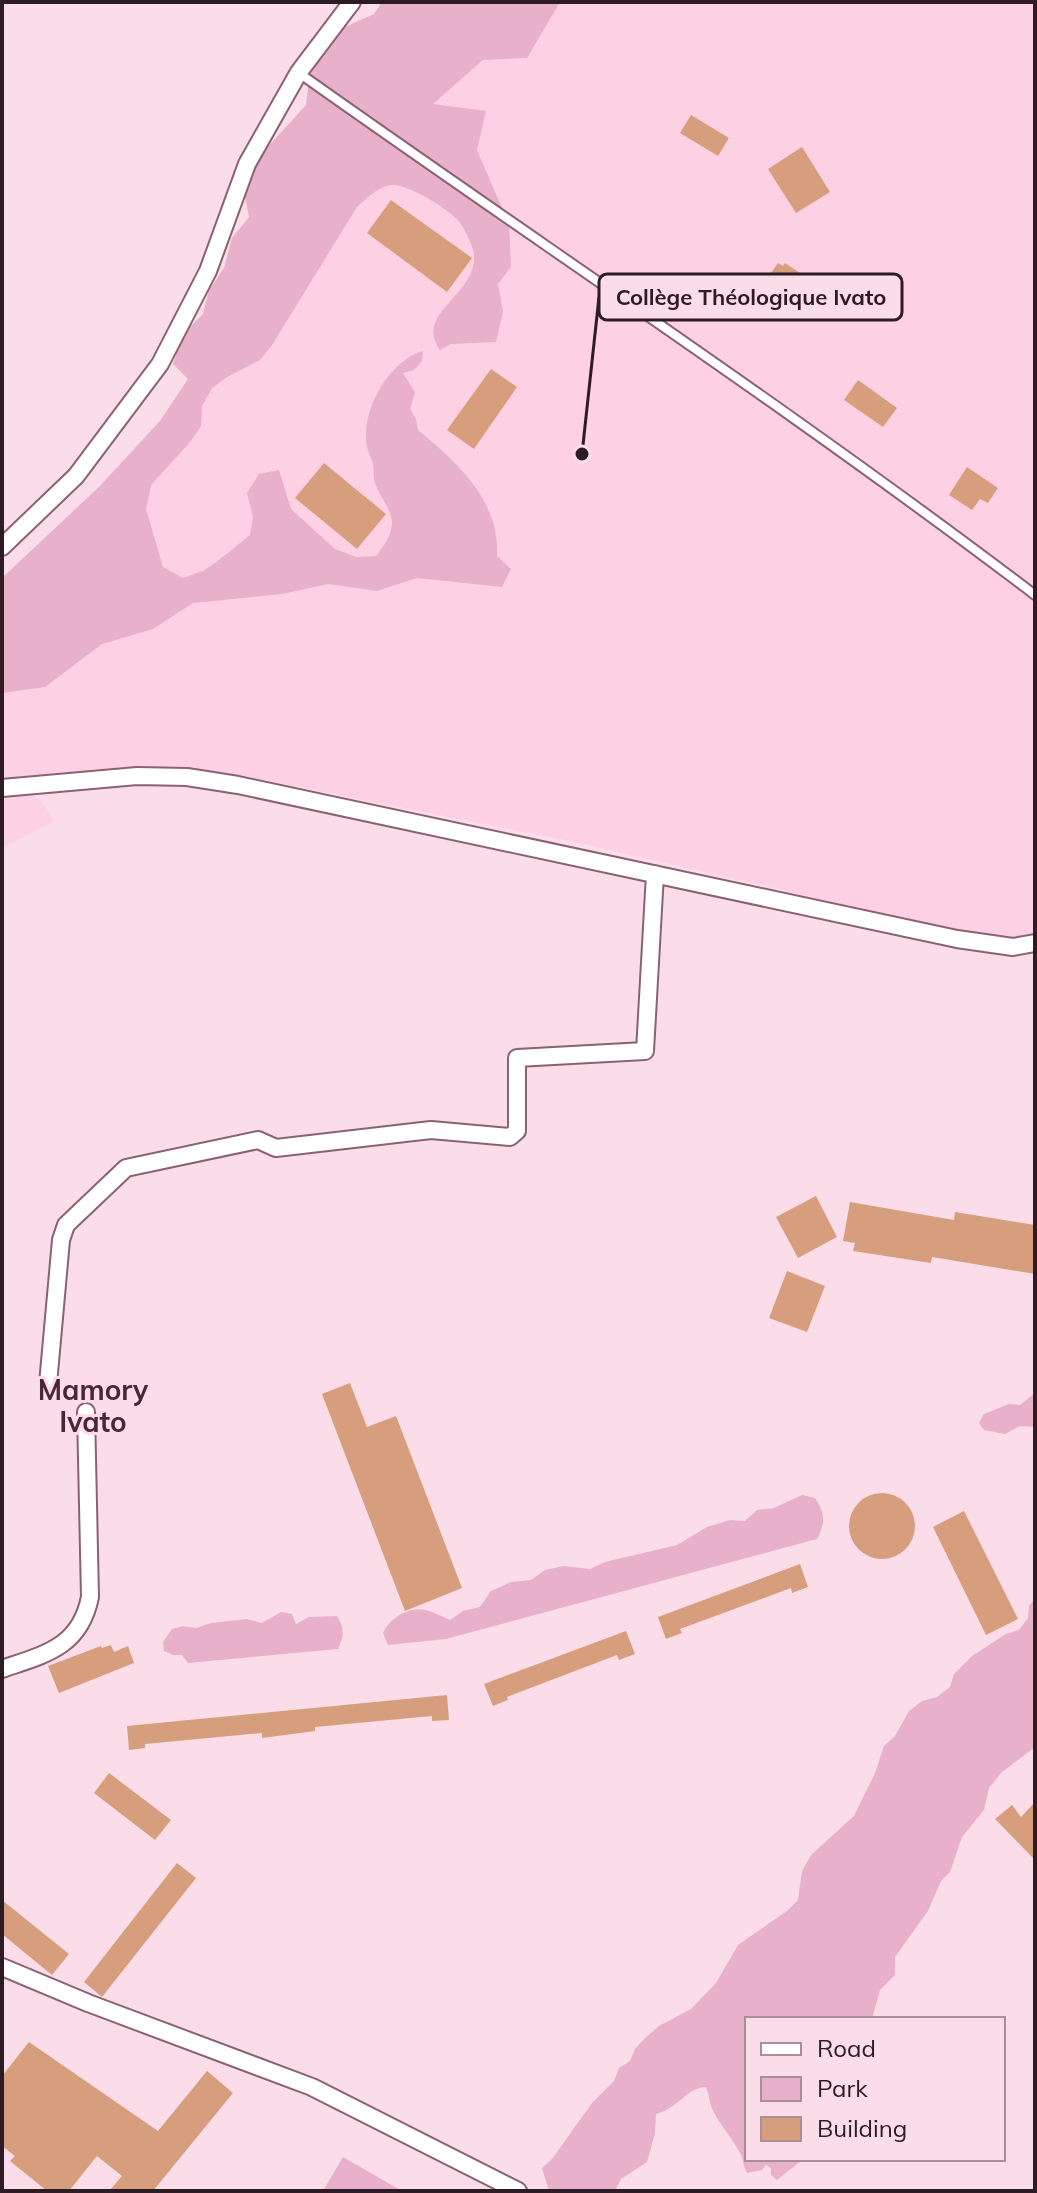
<svg xmlns="http://www.w3.org/2000/svg" width="1037" height="2193" viewBox="0 0 1037 2193" font-family="Mulish,sans-serif">
  <rect width="100%" height="100%" fill="#fadde9"/>
  <path fill="#fdd0e3" d="M413,2H1035V935L1019,939L962,932L580,843L239,775L189,769L40,778L32,794L45,806L53,822L2,848V578L99,487L160,421L188,379Z"/>
  <path fill="#e8b1c9" d="M382,2H560L527,58L483,60L433,104L486,111L477,150L509,224L511,267L498,284L503,312L496,342L451,344L440,350C413,312 478,295 474,254C473,245 463,226 458,220C446,208 410,185 393,185C380,185 367,198 357,207L272,345L260,360L227,377L212,388L202,406L201,426L191,441L151,485L146,509L163,567L183,578L203,571L219,560L250,535L253,517L247,493L259,474L279,470L291,509L335,549L356,557L376,556C384,546 391,537 392,523C392,509 379,496 375,483C373,477 374,470 373,464C371,458 368,452 367,446C360,412 389,360 423,351L422,361L414,370L403,373L415,392L410,409L416,419L418,430C458,463 500,501 497,556L511,569L502,587L417,578L377,591L328,584L282,594L193,603L153,629L102,644L45,687L2,693V578L99,487L160,421L188,379L173,364L182,335L203,314L209,290L224,268L232,238L249,217L245,197L248,178L265,150L306,105L311,62L345,27L374,14Z
    M1035,1393V1427L1020,1426L1005,1434L984,1430L979,1423L984,1414L1009,1404L1020,1405Z
    M802,1495L815,1498C825,1513 826,1523 817,1539L446,1639L388,1645L383,1633C390,1618 409,1606 426,1610C434,1612 443,1617 450,1620L463,1611L480,1607L491,1591L511,1582L531,1580L545,1570L564,1566L590,1569L605,1562L677,1545L707,1527L730,1520L745,1521L757,1510L774,1508Z
    M1035,1598V1747L1002,1772L989,1788L984,1810L962,1837L950,1872L941,1881L928,1911L895,1957V1975L880,1990L872,2019H747V2159L802,2160L777,2180L771,2175V2168L766,2165L762,2170L747,2173C743,2166 744,2162 741,2155C733,2139 721,2126 713,2111C710,2105 709,2094 706,2087C688,2087 677,2109 656,2114L655,2133L647,2162L621,2179L615,2191H549L542,2168L552,2159L592,2103L614,2081L619,2068L630,2061L635,2049L645,2038L659,2026L691,2009L716,1983L738,1945L787,1911L798,1900L802,1871L811,1855L854,1816L875,1773L884,1746L895,1736L909,1711L922,1701L937,1697L950,1687L954,1674L972,1656L1006,1634L1019,1630L1028,1618L1029,1606Z
    M281,1612L292,1614L296,1624L309,1617L337,1616C345,1629 344,1635 338,1649L188,1663L182,1655H173L164,1651L163,1642L172,1629L183,1626L196,1628L211,1623L247,1619L262,1623Z
    M343,2157L402,2191H323Z"/>
  <path fill="#d69e7d" d="M691,115L729,138L718,156L680,133Z
    M802,147L830,192L796,213L768,169Z
    M391,200L472,258L447,292L367,233Z
    M778,263L783,266L785,263L824,289L810,310L766,280Z
    M491,369L517,387L474,449L447,430Z
    M858,380L897,408L883,427L844,400Z
    M324,463L386,514L357,549L295,498Z
    M967,467L998,488L988,503L980,499L972,510L949,495Z
    M816,1196L837,1237L798,1258L776,1217Z
    M850,1202L954,1220L955,1212L1035,1225V1274L932,1257L931,1263L853,1251L855,1243L843,1241Z
    M787,1271L825,1286L807,1332L769,1318Z
    M350,1383L367,1427L396,1416L462,1588L405,1611L322,1394Z
    M849 1526a33 33 0 1 1 66 0a33 33 0 1 1-66 0Z
    M964,1511L1018,1619L986,1635L933,1527Z
    M800,1564L808,1587L792,1593L791,1588L680,1629L682,1633L666,1639L658,1617Z
    M626,1631L635,1654L619,1660L617,1655L507,1697L508,1700L493,1706L484,1684Z
    M111,1645L114,1652L128,1646L134,1663L59,1693L48,1666L101,1646L102,1648Z
    M447,1695L449,1720L432,1721V1716L315,1727V1731L262,1738V1733L145,1744V1748L129,1750L127,1726Z
    M109,1773L171,1820L155,1840L94,1793Z
    M1035,1802V1860L995,1819L1012,1805L1021,1817Z
    M177,1863L196,1878L102,1997L84,1982Z
    M2,1900L69,1954L52,1975L2,1934Z
    M29,2042L158,2131L207,2071L233,2093L153,2191H109L122,2176L97,2156L69,2191H47L10,2161L15,2156L2,2146V2076Z"/>
  <g fill="none" stroke-linecap="round" stroke-linejoin="round">
    <g stroke="#8b6274" stroke-width="12">
      <path id="lane" d="M299,73C544,247 796,413 1035,595"/>
    </g>
    <g stroke="#8b6274" stroke-width="20">
      <path id="street" d="M2,547L76,476L160,364L208,271L247,164L299,72L352,2
        M2,788L137,776L187,777L238,785L957,939L1013,947L1035,943
        M48,1384L61,1240L66,1225L126,1168L258,1140L276,1148L431,1130L510,1137L517,1131V1058L645,1051L655,874
        M2,1669C46,1654 80,1647 90,1597L86,1412
        M2,1967L88,2003L312,2087L518,2191"/>
    </g>
    <use href="#lane" stroke="#fff" stroke-width="8"/>
    <use href="#street" stroke="#fff" stroke-width="16"/>
  </g>
  <g text-anchor="middle" stroke-width="6" stroke-linejoin="round" paint-order="stroke">
    <g font-size="28" font-weight="bold" fill="#4b2637" stroke="#fadde9">
      <text x="93" y="1400">Mamory<tspan x="93" dy="32">Ivato</tspan></text>
    </g>
  </g>
  <path fill="none" stroke="#2d1c24" stroke-width="3" d="M582 454L599 297"/>
  <circle fill="#2d1c24" stroke="#fadde9" stroke-width="3" cx="582" cy="454" r="8"/>
  <rect fill="#fadde9" stroke="#2d1c24" stroke-width="3" x="599" y="274" width="303" height="46" rx="8"/>
  <g font-size="22" text-anchor="middle" font-weight="bold" fill="#2d1c24">
    <text x="751" y="305">Collège Théologique Ivato</text>
  </g>
  <rect width="1037" height="2193" fill="none" stroke="#2d1c24" stroke-width="8"/>
  <rect x="745" y="2017" width="260" height="144" fill="#fadde9" stroke="#a8909a" stroke-width="2"/>
  <rect x="761" y="2043" width="40" height="12" fill="#ffffff" stroke="#a8909a" stroke-width="2"/>
  <text x="817" y="2057" font-size="24" fill="#2d1c24">Road</text>
  <rect x="761" y="2077" width="40" height="24" fill="#e8b1c9" stroke="#a8909a" stroke-width="2"/>
  <text x="817" y="2097" font-size="24" fill="#2d1c24">Park</text>
  <rect x="761" y="2117" width="40" height="24" fill="#d69e7d" stroke="#a8909a" stroke-width="2"/>
  <text x="817" y="2137" font-size="24" fill="#2d1c24">Building</text>
</svg>
